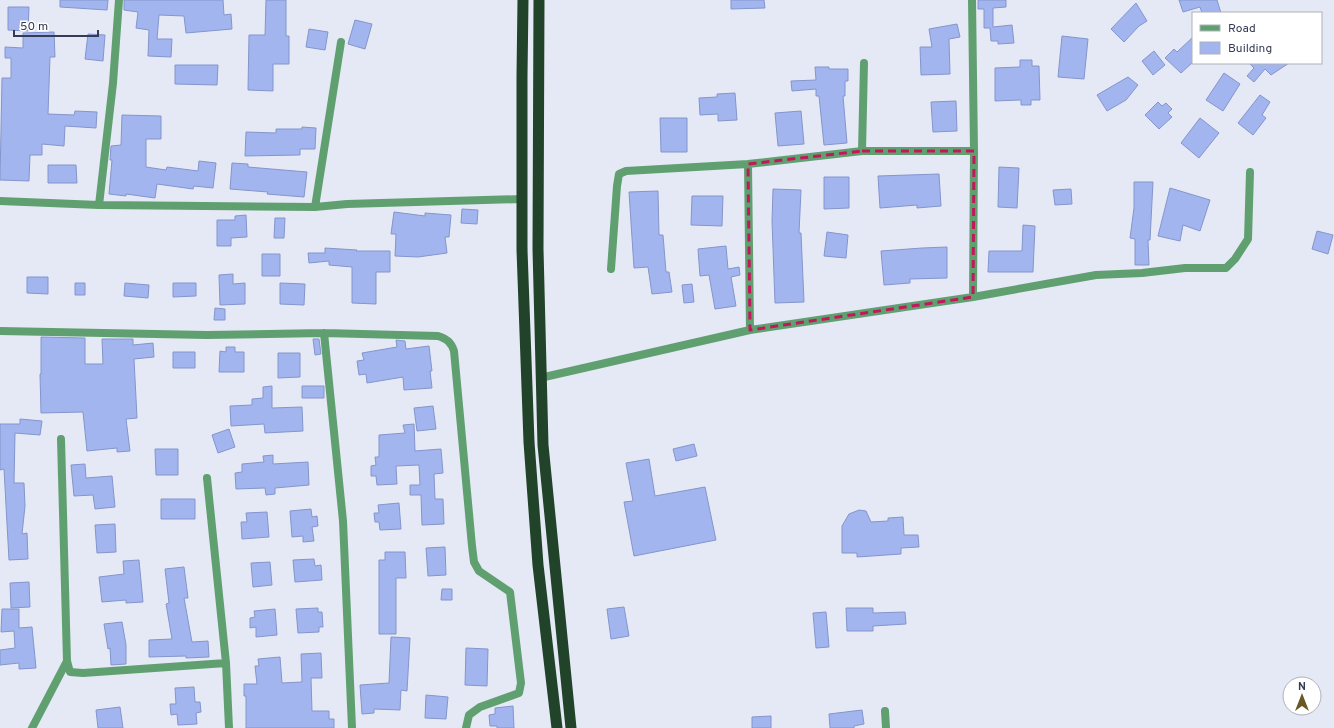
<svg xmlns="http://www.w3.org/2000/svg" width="1334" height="728" viewBox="0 0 1334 728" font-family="Overpass,sans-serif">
  <rect width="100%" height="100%" fill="#e5e9f5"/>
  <path fill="#a3b5ee" stroke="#8495cc" d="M60,0H108L107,10L60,7Z
    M124,0H223L224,15L231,14L232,29L186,33L184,16L159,15L157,39H172L171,57L148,56L149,30L136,28L138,12L124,10Z
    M266,0H286V36H289V64H273V91L248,90L249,35H265Z
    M731,0H764L765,8L731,9Z
    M978,0H1006V7L993,8V27L1012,25L1014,43L998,44V41H991L990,28H984V9H978Z
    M1179,0H1217L1221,13H1202L1200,7L1183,12Z
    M1136,3L1147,21L1139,26L1124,42L1111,29Z
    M8,7H29L28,31L8,30Z
    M355,20L372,24L365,49L348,44Z
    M957,24L960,37L949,39L950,74L921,75L920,47H932L929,29Z
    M309,29L328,32L325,50L306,47Z
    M54,32L55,57H50L48,114L74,115L75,111L97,112L96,128L65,126L64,146L42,144V155H30L29,181L0,180L2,78H11V58H5V47L23,48V33Z
    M88,34L105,35L103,61L85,59Z
    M1062,36L1088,39L1084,79L1058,77Z
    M1193,37V62L1181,73L1165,58L1174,49L1177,52Z
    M1154,51L1165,65L1153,75L1142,61Z
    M1020,60H1032V66H1039L1040,100H1031V105H1021V100L995,101V68L1020,67Z
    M1249,63H1289L1271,75L1265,69L1254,82L1247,76L1254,68Z
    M175,65H218L217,85L175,84Z
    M815,67H829V69H848V81H845V96H843L847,143L824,145L819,96H816V89L792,91L791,81L816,80Z
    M1224,73L1240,84L1223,111L1206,100Z
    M1128,77L1138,85L1126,100L1107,111L1097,95Z
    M735,93L737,120L718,121V114L700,115L699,98L717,97V94Z
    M1260,95L1270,102L1262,115L1266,118L1253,135L1238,123Z
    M956,101L957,131L933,132L931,102Z
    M1158,102L1162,106L1166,103L1172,109L1168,113L1172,117L1159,129L1145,115Z
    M801,111L804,144L778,146L775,113Z
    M122,115L161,116V139H146V167L166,170L167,167L198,171L199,161L216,163L213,188L194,186L193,189L157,184L155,198L126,194V196L109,194L112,160H110L111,146L121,145Z
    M660,118H687V152H661Z
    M1200,118L1219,133L1199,158L1181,143Z
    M302,127L316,128L315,149H300V155L245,156L246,132L276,133V129H302Z
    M232,163L248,164V167L307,172L304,197L267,194L268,192L230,189Z
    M48,165H76L77,183H48Z
    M999,167L1019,168L1017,208L998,207Z
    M939,174L941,206L917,208V205L880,208L878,176Z
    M824,177H849V208L824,209Z
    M1134,182H1153L1150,240H1148L1149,265H1135V239L1130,238L1134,208Z
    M1170,188L1210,200L1200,231L1183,225L1180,241L1158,236Z
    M773,189L801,190L799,233H801L804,302L775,303L772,221Z
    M1071,189L1072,204L1055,205L1053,190Z
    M658,191L659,235H663L666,272H669L672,292L652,294L648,267L634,268L629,192Z
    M692,196H723L722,226L691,225Z
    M462,209L478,210L477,224L461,223Z
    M394,212L425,216V213L451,215L449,237H445L447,253L418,257L395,256L396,234H391Z
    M246,215L247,237L231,238V246H217V220H235V216Z
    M275,218H285L284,238H274Z
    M1023,225L1035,226L1033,272H988L989,251H1022Z
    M1317,231L1333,235L1328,254L1312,249Z
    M827,232L848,235L846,258L824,256Z
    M726,246L728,269L739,267L740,275L731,277L736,306L715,309L709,275L700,276L698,249Z
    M947,247V278L910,279V283L884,285L881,251L922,248Z
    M325,248L357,250L356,251H390V272H376V304L352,303V267L329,265V261L309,263L308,253H325Z
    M262,254H280V276H262Z
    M233,274V284L245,283V304L220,305L219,275Z
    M27,277H48V294L27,293Z
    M75,283H85V295H75Z
    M125,283L149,285L148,298L124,296Z
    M173,283H196V296L173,297Z
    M280,283L305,284L304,305L280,304Z
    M692,284L694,302L684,303L682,285Z
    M215,308L225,309V320H214Z
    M41,337L85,338V364H103L102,339H133V345L153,343L154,357L134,359L137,418L126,419L130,451L117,452V448L87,451L83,412L41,413L40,374H41Z
    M313,339H319L321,354L315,355Z
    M396,340L405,341L406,349L429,346L432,371H430L432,388L404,390L403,377L367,383L366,374L359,375L357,361L364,360L362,353L397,347Z
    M226,347H235V352H244V372H219L220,351L226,352Z
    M173,352H195V368H173Z
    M278,353H300V377L278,378Z
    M272,386V408L302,407L303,431L265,433L264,424L231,426L230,406L252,405V399L263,398V387Z
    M302,386H324V398H302Z
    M433,406L436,429L417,431L414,408Z
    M20,419L42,421L40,435L15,433L14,483H24L25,506L22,534L27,533L28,559L9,560L4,469L0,470V424H20Z
    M414,424L415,451L441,449L443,473L434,474L435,499H443L444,524L422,525L421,495H410V485H420L419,465L396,466L397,484L377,485L376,476H371V466L376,465L375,457H379V435L405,433L403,425Z
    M229,429L235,447L218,453L212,435Z
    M694,444L697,456L676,461L673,449Z
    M155,449H178V475H156Z
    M273,455V464L308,462L309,485L275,488V494L266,495L265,488L236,489L235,473L242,472V464L264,462L263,456Z
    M649,459L655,496L705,487L716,540L634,556L624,502L633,501L626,463Z
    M85,464L86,478L112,476L115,507L95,509L93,495L74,496L71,465Z
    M161,499H195V519H161Z
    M399,503L401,529L380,530L379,522H375L374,513H379L378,505Z
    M311,509L312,517L317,516L318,526L312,527L314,541L303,542V536L292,537L290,511Z
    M859,510L866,511L871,522L888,521V518L903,517L904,535H918L919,547L901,548V554L857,557V553H842V526L849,514Z
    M267,512L269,537L242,539L241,522H247L246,513Z
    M115,524L116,552L97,553L95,525Z
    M445,547L446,575L428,576L426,548Z
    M385,552H405L406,578H396V634H379V560H385Z
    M314,559L315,566L321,565L322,580L295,582L293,560Z
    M139,560L143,602L126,603V600L102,602L99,577L124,574L123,561Z
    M270,562L272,585L253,587L251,563Z
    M184,567L188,598H184L192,642L208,641L209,657L186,658V656L149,657V640L172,639L166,604L169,603L165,569Z
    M29,582L30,607L11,608L10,583Z
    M442,589H452V600H441Z
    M624,607L629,636L611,639L607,609Z
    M318,608V612H322L323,627H319V632L298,633L296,609Z
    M846,608H873V613L905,612L906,624L873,626V631H847Z
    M2,609H19V628L32,627L36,668L19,669V663L0,665V650L15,648L14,631L1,632Z
    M275,609L277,635L256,637V627L250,628V618L255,617L254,611Z
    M826,612L829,647L816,648L813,613Z
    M122,622L126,645V664L111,665L110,648L108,649L104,624Z
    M391,637L410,638L407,691L401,690L400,710L374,709V713L362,714L360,685L389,683Z
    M466,648L488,649L487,686L465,685Z
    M321,653L322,678H311L312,711H329V719H334V728H246V696H244V684H257L255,666H259L258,659L280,657L282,683L302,682L301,654Z
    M194,687L195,702H200L201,712L196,713L197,724L178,725L177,714L171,715L170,704H176L175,688Z
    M426,695L448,697L446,719L425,718Z
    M513,706L514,728H497V726H490L489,715L495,714V708Z
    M120,707L123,728H98L96,710Z
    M862,710L864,724L854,726V728H830L829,714Z
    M771,716V728H752V717Z"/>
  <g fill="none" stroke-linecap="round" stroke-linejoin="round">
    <path stroke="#60a070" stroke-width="8" d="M972,0L974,151L973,297
      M862,151L864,63
      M748,164L750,330
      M0,201L99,205L315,207L347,204L522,199
      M99,205L113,83L119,0
      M315,207L341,42
      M611,269L617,186L619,174L626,171L748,164L862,151H974
      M0,331L207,335L324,333L438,336C447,339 451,342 454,351L472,546L474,562L479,571L510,592L521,683L519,693L480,707L469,715L466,728
      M324,333L343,521L352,728
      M540,378L750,330L973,297L1096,275L1142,273L1185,268H1226L1235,259L1248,239L1250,172
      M61,439L67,661L70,672L83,673L226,663
      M207,478L226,663L229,728
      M885,711L886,728
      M32,728L67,661"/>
    <path stroke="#21432a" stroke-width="11" d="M523,0L522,76V250L529,442L538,565L557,728
      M539,0L538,249L543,445L571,728"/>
  </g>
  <path fill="none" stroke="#c2185b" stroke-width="3" stroke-dasharray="8 5" stroke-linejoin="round" d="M862,151H974L973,297L750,330L748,164Z"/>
  <rect x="1192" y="12" width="130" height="52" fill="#ffffff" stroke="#aeb1ba"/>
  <rect x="1200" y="25" width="20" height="6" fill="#60a070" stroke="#aeb1ba"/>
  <text x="1228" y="32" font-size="12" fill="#343b53">Road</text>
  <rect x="1200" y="42" width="20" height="12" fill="#a3b5ee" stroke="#aeb1ba"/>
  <text x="1228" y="52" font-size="12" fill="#343b53">Building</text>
  <g transform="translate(1302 696)"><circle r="19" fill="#ffffff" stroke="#aeb1ba"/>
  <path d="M0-3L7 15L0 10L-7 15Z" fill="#695826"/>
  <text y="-6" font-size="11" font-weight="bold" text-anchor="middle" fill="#343b53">N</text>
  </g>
  <path d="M14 30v6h84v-6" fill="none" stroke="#343b53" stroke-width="2"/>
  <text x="20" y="30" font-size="12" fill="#343b53" stroke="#ffffff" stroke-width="3" paint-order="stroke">50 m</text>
</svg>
